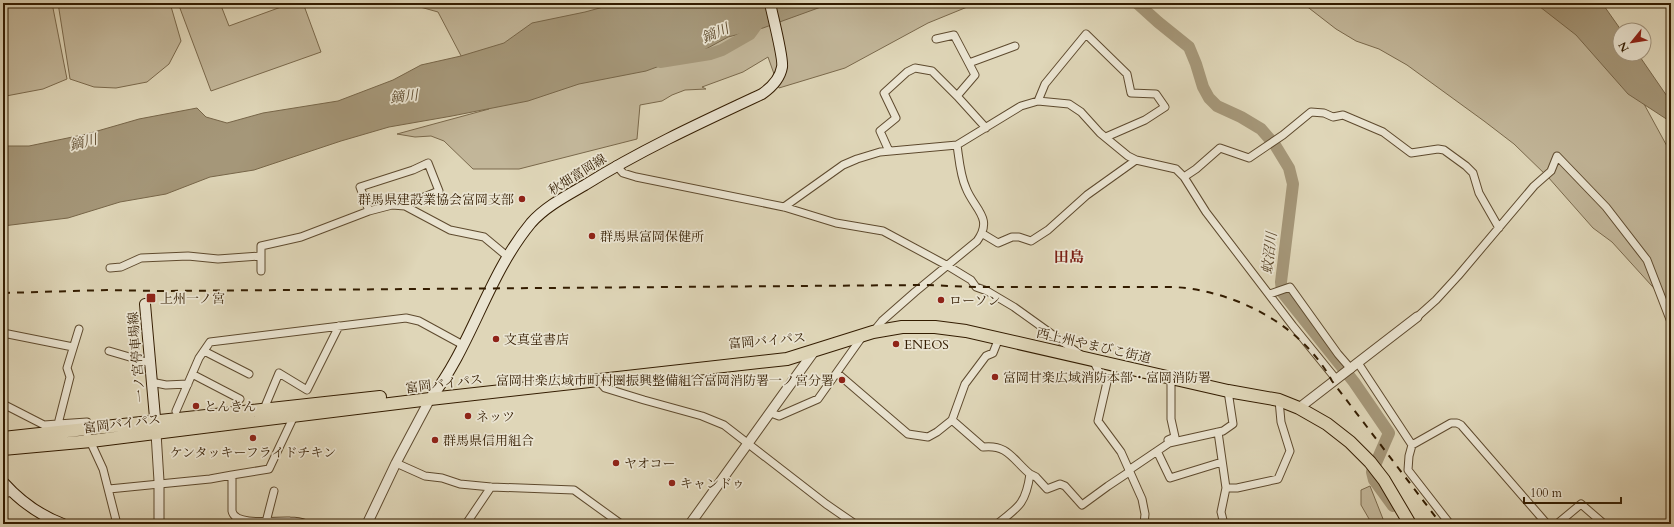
<svg xmlns="http://www.w3.org/2000/svg" width="1674" height="527" viewBox="0 0 1674 527" font-family="Cardo,'Noto Serif JP',serif">
  <rect width="100%" height="100%" fill="#dfd6b8"/>
  <filter id="stains"><feTurbulence type="fractalNoise" baseFrequency=".005" numOctaves="4"/><feColorMatrix values="0 0 0 0 .2 0 0 0 0 .09 0 0 0 0 .02 0 0 0 .5 -.17"/></filter>
  <radialGradient id="worn" r=".72"><stop offset=".6" stop-color="#630" stop-opacity="0"/><stop offset="1" stop-color="#630" stop-opacity=".3"/></radialGradient>
  <path fill="#c2b699" stroke="#7a694c" d="M3,3H52L67,79L43,89L6,96L3,95Z
    M58,3H170L181,41L169,64L147,82L116,88L94,87L70,79Z
    M178,3H220L229,26L292,3H303L321,52L211,91Z
    M406,3H977L928,23L845,68L779,88L768,57L743,72L702,87L706,89L685,90L672,95L662,101L640,105L637,139L519,169H473L444,141L431,136L415,137L397,134L489,109L438,12Z
    M1270,3H1556L1644,104L1668,148L1671,149V307L1612,242L1593,228L1548,177L1514,144L1484,121L1407,65L1379,49L1356,41L1336,29L1305,5H1282Z
    M1370,486L1385,524H1372L1361,505V490Z"/>
  <path fill="#a59779" stroke="#776649" d="M618,3H832L763,28L728,37L706,49L646,71L579,84L528,101L452,116L389,127L341,141L254,170L210,177L166,194L120,202L68,218L3,226V146H29L87,134L139,119L197,108L206,117L227,123L263,113L338,101L393,80L421,65L461,56L504,43L532,23L585,12Z
    M1535,3H1602L1621,30H1620V54H1638L1671,102V122L1628,94L1576,35Z"/>
  <g fill="none" stroke-linecap="round" stroke-linejoin="round">
    <path stroke="#a59779" stroke-width="12" d="M1137,3L1158,22L1189,47L1196,64L1203,87L1209,98L1217,106L1241,117L1261,129L1275,145L1289,168L1293,184L1281,282L1282,292L1354,382L1389,433L1372,472L1374,480L1393,506
      M660,62L710,54L722,50L750,34L758,23L767,16L792,3"/>
    <g stroke="#5e4a2e" stroke-width="9">
      <path id="minor" d="M936,39L954,35L975,75L957,96
        M969,63L1015,46
        M1038,101L1045,84L1086,34L1127,74L1131,93L1156,94L1165,107L1145,120L1106,137
        M889,151L880,131L896,118L884,93L907,72L915,68L932,71L957,96L986,128
        M616,165L623,173L636,177L784,207L836,223L883,231L948,266L971,280L976,287L987,291L1014,307L1081,355
        M1184,177L1196,169L1220,148L1249,158L1283,135L1311,112L1324,113L1333,117L1343,115L1383,132L1411,153L1438,149L1444,150L1466,166L1473,173L1479,193L1499,228
        M784,207L843,165L857,159L880,152L957,145L1021,106L1038,101L1069,104L1081,112L1100,133L1128,156L1136,160L1176,169L1184,177L1206,212L1293,326L1336,379
        M369,211L392,205L405,206L450,230L484,237L508,257
        M983,234L998,243L1012,237H1019L1031,241L1048,230L1087,195L1136,160
        M110,268L121,267L141,258L188,256L218,259L261,256
        M261,271V246L301,237L369,211L360,187L413,170L428,163L439,191L409,203L405,206
        M1270,294L1290,287L1338,354L1351,369
        M1417,317L1436,300L1458,276L1534,186L1551,171L1557,156L1606,207L1647,260L1671,322
        M873,332L882,321L915,292L977,241C994,218 974,209 966,188C960,175 959,158 957,145
        M3,333L73,347
        M109,351L150,363
        M204,351L249,374
        M1093,360L1098,370L1107,382L1098,421L1121,452L1142,499L1145,514L1144,524
        M1358,363L1412,445
        M837,373L908,434L928,437L937,432L952,420L965,384L986,356L993,353L999,338
        M192,374L240,399
        M598,380L605,388L644,400L702,416L724,425L826,504L855,524
        M151,382L166,385L188,384
        M3,404L44,425L58,424L70,377L67,368L79,329
        M266,404L279,373L307,390L339,326
        M176,411L199,358L210,342L406,318L419,321L463,345
        M771,413L779,416L818,399L862,337
        M952,420L983,447C1008,444 1013,460 1030,474
        M58,424L87,422L89,429
        M85,430L103,469L117,524
        M1218,432L1226,488L1221,512L1224,524
        M1168,440L1175,437L1171,419V377
        M1157,451L1170,478L1222,462
        M396,463L425,476L442,478L460,484L491,487L574,490L621,524
        M232,475L269,469L294,416
        M1226,488H1237L1278,479L1290,451L1281,422L1279,400
        M109,489L210,479L232,475V511C235,527 277,520 290,521C296,521 301,522 306,524
        M3,494L12,492
        M266,522L274,491
        M466,524L491,487
        M997,524C1019,507 1026,503 1030,474L1036,477L1047,489L1060,484L1065,486L1082,505L1108,486L1129,472L1132,468L1169,443L1223,431L1233,424L1228,391
        M1450,524L1408,470L1409,456L1412,445L1451,423H1457L1461,425L1547,524
        M1557,524L1581,504L1604,524"/>
    </g>
    <g stroke="#5e4a2e" stroke-width="11">
      <path id="tertiary" d="M1299,408L1417,317
        M156,433L159,481V524
        M367,524L396,463L430,399
        M690,524L815,350"/>
    </g>
    <g stroke="#331c00" stroke-width="12">
      <path id="secondary" d="M145,304L156,429
        M430,399C472,346 487,276 531,223C545,207 566,196 585,185C641,150 702,122 762,94C772,87 780,79 782,67C784,59 772,14 770,3
        M3,482C20,501 39,515 63,524"/>
    </g>
    <g stroke="#331c00" stroke-width="14">
      <path id="trunk" d="M3,438L380,397
        M3,449L91,441L430,399L787,359L873,332L902,327H935L966,331L1228,391L1279,400L1299,408L1327,424L1350,442L1370,462L1384,480L1410,524"/>
    </g>
    <use href="#minor" stroke="#eae4d1" stroke-width="7"/>
    <use href="#tertiary" stroke="#eae4d1" stroke-width="9"/>
    <use href="#secondary" stroke="#eae4d1" stroke-width="10"/>
    <use href="#trunk" stroke="#dfd6b8" stroke-width="12"/>
    <path stroke="#331c00" stroke-width="2" stroke-dasharray="7 7" stroke-linecap="butt" d="M3,293L107,290L161,291L925,285L976,287H1174C1236,291 1302,325 1332,381L1441,524"/>
  </g>
  <g fill="#8f2418" stroke="#eae4d1" stroke-width="1.5">
    <circle cx="522" cy="199" r="4"/>
    <circle cx="592" cy="236" r="4"/>
    <rect x="146" y="293" width="10" height="10" rx="2"/>
    <circle cx="941" cy="300" r="4"/>
    <circle cx="496" cy="339" r="4"/>
    <circle cx="896" cy="344" r="4"/>
    <circle cx="995" cy="377" r="4"/>
    <circle cx="842" cy="380" r="4"/>
    <circle cx="196" cy="406" r="4"/>
    <circle cx="468" cy="416" r="4"/>
    <circle cx="253" cy="438" r="4"/>
    <circle cx="435" cy="440" r="4"/>
    <circle cx="616" cy="463" r="4"/>
    <circle cx="672" cy="483" r="4"/>
  </g>
  <g text-anchor="middle" stroke-width="3.5" stroke-linejoin="round" paint-order="stroke">
    <g font-size="13" fill="#331c00" stroke="#eae4d1">
      <text transform="translate(577 174) rotate(-32)" y="5">秋畑富岡線</text>
      <text transform="translate(767 340) rotate(-5)" y="5">富岡バイパス</text>
      <text transform="translate(1094 345) rotate(13)" y="5">西上州やまびこ街道</text>
      <text transform="translate(136 357) rotate(-95)" y="5">一ノ宮停車場線</text>
      <text transform="translate(444 383) rotate(-7)" y="5">富岡バイパス</text>
      <text transform="translate(122 423) rotate(-7)" y="5">富岡バイパス</text>
    </g>
    <g font-size="13" fill="#331c00" stroke="#eae4d1" text-anchor="start">
      <text x="514" y="204" text-anchor="end">群馬県建設業協会富岡支部</text>
      <text x="600" y="241">群馬県富岡保健所</text>
      <text x="160" y="303">上州一ノ宮</text>
      <text x="949" y="305">ローソン</text>
      <text x="504" y="344">文真堂書店</text>
      <text x="904" y="349">ENEOS</text>
      <text x="1003" y="382">富岡甘楽広域消防本部・富岡消防署</text>
      <text x="834" y="385" text-anchor="end">富岡甘楽広域市町村圏振興整備組合富岡消防署一ノ宮分署</text>
      <text x="204" y="411">とんきん</text>
      <text x="476" y="421">ネッツ</text>
      <text x="443" y="445">群馬県信用組合</text>
      <text x="253" y="457" text-anchor="middle">ケンタッキーフライドチキン</text>
      <text x="624" y="468">ヤオコー</text>
      <text x="680" y="488">キャンドゥ</text>
    </g>
    <g font-size="14" font-style="italic" fill="#5b472a" stroke="#eae4d1">
      <text transform="translate(715 33) rotate(-23)" y="5">鏑川</text>
      <text transform="translate(404 96) rotate(-6)" y="5">鏑川</text>
      <text transform="translate(83 142) rotate(-14)" y="5">鏑川</text>
      <text transform="translate(1269 253) rotate(-83)" y="5">蚊沼川</text>
    </g>
    <g font-size="15" font-weight="bold" fill="#7a1f14" stroke="#eae4d1">
      <text x="1069" y="262">田島</text>
    </g>
  </g>
  <rect width="1674" height="527" fill="none" stroke="#dfd6b8" stroke-width="16"/>
  <rect x="4" y="4" width="1666" height="519" fill="none" stroke="#331c00" stroke-width="2"/>
  <rect x="8" y="8" width="1658" height="511" fill="none" stroke="#331c00"/>
  <g transform="translate(1632 42) rotate(240)"><circle r="19" fill="#eae4d1" stroke="#a1947d"/>
  <path d="M0-3L7 15L0 10L-7 15Z" fill="#8f2418"/>
  <text y="-6" font-size="11" font-weight="bold" text-anchor="middle" fill="#331c00">N</text>
  </g>
  <path d="M1524 497v6h97v-6" fill="none" stroke="#331c00" stroke-width="2"/>
  <text x="1530" y="497" font-size="12" fill="#331c00" stroke="#eae4d1" stroke-width="3" paint-order="stroke">100 m</text>
  <rect width="100%" height="100%" filter="url(#stains)"/>
  <rect width="100%" height="100%" fill="url(#worn)"/>
</svg>
